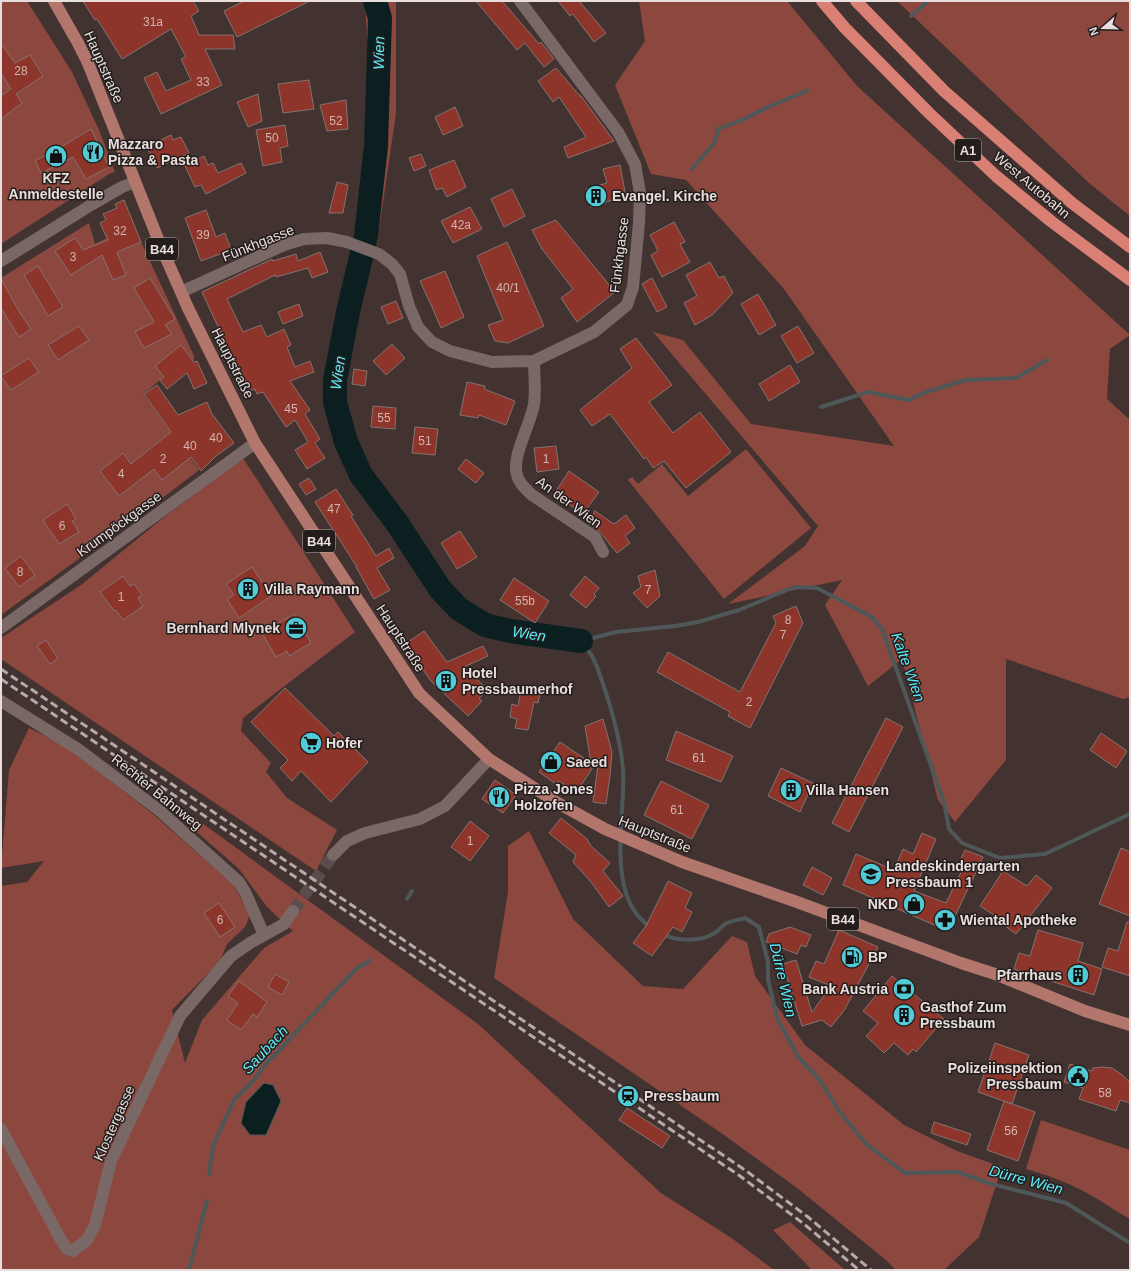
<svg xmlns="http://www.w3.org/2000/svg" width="1131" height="1271" viewBox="0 0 1131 1271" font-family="Helvetica,sans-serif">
  <rect width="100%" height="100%" fill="#423331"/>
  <path fill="#8c483f" d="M1,1H27L72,72L99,130L115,172L109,174L1,244Z
    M365,1H396V113L377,244L357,240L371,106Z
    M639,1H787L857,86L1130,335L1110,349L1107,399L1130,420V697L1123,699L1006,659V760L955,822L938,800L902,659L868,686L825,605L842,580L728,604L805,546L818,526L653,332L683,340L751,424L894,446L784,289L686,180L651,174L615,85L645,41Z
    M897,1H1130V216L1089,183Z
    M89,223L95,244L107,238L114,253L141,242L195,358L164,377L143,394L199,470L156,503L1,615V278Z
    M746,449L811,528L724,599L628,480L632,477L638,484L662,464L688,496Z
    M243,458L355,632L243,718L241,731L271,763L266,772L287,798L337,830L316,871L1,659V638L81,585L163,518Z
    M29,728L66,746L154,815L233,884L250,915L245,927L227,944L220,961L172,1010L185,1063L202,1020L264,948L293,931L267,907L239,869L190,826L180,807L478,1024L661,1193L733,1239L774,1270H1V886L27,882L44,861L1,868L9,770Z
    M529,831L573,919L643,986L683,989L732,936L747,942L755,976L805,1045L904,1125L957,1151L1002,1167L979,1237L944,1270H896L886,1260L797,1188L724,1135L494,978L508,892V846Z
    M1041,1120L1130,1150V1219C1115,1211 1102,1201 1087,1193C1067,1182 1047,1175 1026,1169Z
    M790,1222L845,1270H812L773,1230Z"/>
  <path fill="#0c1f20" stroke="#4e5859" d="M264,1083L273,1085L281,1101L266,1135H250L241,1123L246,1102Z"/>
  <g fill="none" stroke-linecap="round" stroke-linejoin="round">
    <path stroke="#4e5859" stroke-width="4" d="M911,16L928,1
      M692,169L715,142L718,129L742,120L770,106L807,91
      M821,407L868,392L909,400L926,392L966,380L1016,378L1047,360
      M407,899L412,891
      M651,927C604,898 626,816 623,770C621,743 614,718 606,693C602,681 598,667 592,656C589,651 584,646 581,641L616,632L675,626L698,622L739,610L794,587L817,588L872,617L882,629L944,802L949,829L962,843L1000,858L1045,854L1130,814
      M662,934C675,941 700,942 713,934C718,932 722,925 727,923C733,920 740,920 745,918L759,927L768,962V979L777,1018L798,1057L819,1079L839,1111L866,1144L905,1173L958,1172L988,1183L1066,1203L1130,1243
      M209,1174L213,1146L234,1100L253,1081L266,1064L357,968L367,963L369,960
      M189,1270L207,1201"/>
    <path stroke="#0c1f20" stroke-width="24" d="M375,1L380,18L376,146L366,236L348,312L335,380V402L346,442L361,475L397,523L440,589L459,609L485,625L510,631L581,641"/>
  </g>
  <path fill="#8e352b" stroke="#837370" d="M83,1H193L199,11L191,16L199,35H233L235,49H205L222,85L161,114L144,78L157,72L166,91L191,80L181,59L186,57L171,29L122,59L97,19L95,20Z
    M244,1H310L237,37L224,11Z
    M476,1H502L539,44L541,42L554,59L544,67L525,43L517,50Z
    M558,1H579L606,33L594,42L573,14L570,16Z
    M1,44L15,63L30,55L43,76L16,94L22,103L1,119V96L11,89L1,73Z
    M556,68L580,96H581L614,141L568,158L564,147L586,137L559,97L553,102L538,81Z
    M309,80L314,109L283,113L278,84Z
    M258,94L262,121L248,127L237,102Z
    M346,100L348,129L327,131L320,105Z
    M455,107L463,126L443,135L435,117Z
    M285,125L288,146L280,148L282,162L263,166L256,130Z
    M91,129L109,167L86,179L73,157L41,173L35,161L66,144Z
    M171,135L173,140L181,137L189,153L157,168L147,147Z
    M421,154L426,166L414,171L409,158Z
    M204,156L208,165L213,163L218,173L241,163L246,173L206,194L201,185L195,187L185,166Z
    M454,160L466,187L447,197L442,188L436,190L429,170Z
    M620,165L626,197L605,202L606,203L591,207L586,189L607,183L603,169Z
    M337,182L348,185L343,213H329Z
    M512,189L525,216L504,227L491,199Z
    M124,200L141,242L117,252L126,275L113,280L102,255L71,275L55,251L75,238L83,250L108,240L100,223L106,220L103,214L117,208L115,204Z
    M470,207L482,229L453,243L441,221Z
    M206,210L216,237L225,233L231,250L201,261L185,218Z
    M556,220L615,292L577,322L561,298L573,289L542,249L532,230Z
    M674,222L685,242L680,244L690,262L662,277L651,255L658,251L650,235Z
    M507,242L544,326L508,343L495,341L488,325L503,320L477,256Z
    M320,252L328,272L312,278L308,268L276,277L275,275L227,299L243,332L261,325L267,337L284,329L291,345L287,347L295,367L310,361L314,372L290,381L310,410L305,414L320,439L315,443L325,458L307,469L295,450L308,442L295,420L286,427L263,392L257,394L255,389L249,391L241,371L239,372L202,292L272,259L273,261L296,254L298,261Z
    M710,262L719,278L724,276L733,293L712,315L695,325L684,303L697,296L686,275Z
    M38,266L63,307L48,316L24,275Z
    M445,271L464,317L441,328L432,307L433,306L432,307L420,281Z
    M150,278L175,319L165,325L172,334L144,348L135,332L154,322L134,288Z
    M652,278L667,307L657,312L642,284Z
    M1,279L20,313L31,329L19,337L1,308Z
    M758,294L776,325L759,335L741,304Z
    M396,301L403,318L388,324L381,307Z
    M299,304L303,316L283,324L278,312Z
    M79,326L89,340L58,360L48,345Z
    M798,326L814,353L797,363L781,336Z
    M636,338L672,385L649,402L673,433L700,412L731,452L686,488L664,461L653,468L646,457L644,459L610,414L592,426L580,410L632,368L620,349Z
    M392,344L405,358L386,375L373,361Z
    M181,345L194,362L197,361L207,383L194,389L187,373L167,389L160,380L164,377L155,366Z
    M29,358L39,372L11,390L1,376Z
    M790,365L800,382L769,401L759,384Z
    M354,369L367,371L365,386L352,384Z
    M467,382L485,386L484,389L515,401L506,425L479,415L478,418L460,415Z
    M157,385L178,415L207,402L212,414L234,443L216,456L201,471L191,457L162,480L154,469L119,496L100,471L123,453L131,464L171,432L144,394Z
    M373,406L396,408L395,429L371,427Z
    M415,427L438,429L435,455L412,453Z
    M556,446L559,469L537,472L534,448Z
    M466,459L484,473L476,483L458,469Z
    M569,471L599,492L583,514L554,494Z
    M309,478L316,489L306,495L299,484Z
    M336,489L353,515L351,516L376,556L389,548L394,558L377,568L390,590L374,599L356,567H357L315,502Z
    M67,504L76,519L72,521L79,532L59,544L43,520Z
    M595,511L614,524L626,515L635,528L625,536L630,543L617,553L599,531L588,523Z
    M460,531L477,557L457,569L441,543Z
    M21,556L35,575L19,587L5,568Z
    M252,567L271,596L239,618L227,599L234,595L226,584Z
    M655,570L660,596L647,608L633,593L641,587L638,576Z
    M123,576L130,586L134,584L142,595L138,598L143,606L123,620L116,610L114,611L100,592Z
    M585,576L599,588L594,594L596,596L586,608L570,595Z
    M514,578L549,601L535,623L500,600Z
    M796,606L803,623L750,728L728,716L730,712L657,672L668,652L740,692L776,623L773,616Z
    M294,614L311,643L289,656L287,651L276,657L262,633Z
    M424,631L447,662L483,646L488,656L464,667L488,690L479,698L482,701L468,716L431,681L405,644Z
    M46,640L58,659L50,664L37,646Z
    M522,685L541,689L538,703L534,702L528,730L515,728L517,719L510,717L512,704L518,706Z
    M285,688L334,736L338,732L368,762L331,802L301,771L292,781L280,768L288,760L251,722Z
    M886,718L903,727L849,832L832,823Z
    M603,719L612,752L610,775L606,804L593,802L599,758L576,793L559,781L556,784L539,772L560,742L591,763L585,726Z
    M676,731L733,756L721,782L666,760Z
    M1101,733L1127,751L1116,768L1090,750Z
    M781,768L813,783L800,812L768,796Z
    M495,780L516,795L503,813L482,799Z
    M661,781L709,805L692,839L644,815Z
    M561,818L587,839L591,846L610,863L603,871L623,896L609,907L591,882L573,862L576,855L549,833Z
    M470,821L489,836L470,861L451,847Z
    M922,833L936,839L914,891L946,903L965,864L960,861L965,850L983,857L948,931L843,885L856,854L894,870L903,849L913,854Z
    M1121,848L1130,852V916L1099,904Z
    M812,867L832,878L823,895L803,885Z
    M1003,871L1027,886L1036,875L1052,888L1016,934L1000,922L1002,920L980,906Z
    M668,881L692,893L685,908L692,912L682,932L673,927L652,956L633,943L646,926Z
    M219,903L235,927L220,937L204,913Z
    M1127,922H1130V976L1102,967L1108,948L1118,951Z
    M790,927L811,935L806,947L801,945L797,954L766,942L769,934Z
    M839,930L878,947L845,1009L831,1027L822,1020L802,1026L783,964L796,960L812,1012L831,986L809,977L816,961L824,964Z
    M1038,930L1083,943L1078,961L1102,969L1094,995L1014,969L1019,953L1030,956Z
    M275,974L289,982L282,995L268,987Z
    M892,976L944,1019L916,1052L913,1049L908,1055L894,1043L884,1053L866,1036L878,1023L863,1011Z
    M239,981L267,1002L257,1017L253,1014L241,1030L227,1020L238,1003L228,996Z
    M995,1043L1029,1055L1012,1104L978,1092Z
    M1070,1064L1092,1071L1093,1068L1102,1067L1112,1068L1121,1074L1130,1082V1103L1120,1100L1116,1111L1079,1099L1083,1088L1064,1082Z
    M1004,1101L1035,1112L1018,1161L987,1150Z
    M627,1108L670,1136L662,1148L619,1120Z
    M934,1122L971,1134L967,1145L931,1133Z"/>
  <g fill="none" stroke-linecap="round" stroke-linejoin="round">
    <path stroke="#5b4d4b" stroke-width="12" stroke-dasharray="12 6" stroke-linecap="butt" d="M293,911L333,855"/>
    <path stroke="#796865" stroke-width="12" d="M1,261L91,205L122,187L135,182
      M181,292L284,245L304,239L327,238L347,242L379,254L392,264L400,274L409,306L418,327L432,342L450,351L492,362L534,361L594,332L627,305L633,287L639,223L640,193L635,164L618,132L520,1
      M534,361C534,375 536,390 534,404C531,424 511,457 517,475C519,484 526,489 532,495L595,537L603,552
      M1,628L255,443
      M1,701L78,749L160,811L239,882L246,894L264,935
      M333,855L347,841L365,833L420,819L445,806L489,759
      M1,1129L61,1240L67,1249L73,1251L87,1240L95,1225L111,1161L180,1016L231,956L250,943L284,924L293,911"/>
    <path stroke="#b3766d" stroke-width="12" d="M54,1L78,43L88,63L162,249L188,308L255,443L419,693L489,759L556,802L605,829L682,862L797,902L961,963L995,974L1085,1011L1130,1025"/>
    <path stroke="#da7f73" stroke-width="12" d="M822,1L845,28L929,113L996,176L1052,222L1130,280
      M856,1L944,91L1072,203L1130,247"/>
    <path stroke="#b5aaa9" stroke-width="3" stroke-dasharray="8 4" stroke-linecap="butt" d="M1,669L745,1170L808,1217L871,1270
      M1,679L740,1176L804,1224L859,1270"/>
  </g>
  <defs>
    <g id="restaurant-disc" transform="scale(1.15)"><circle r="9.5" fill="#52cbd7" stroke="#231d1c"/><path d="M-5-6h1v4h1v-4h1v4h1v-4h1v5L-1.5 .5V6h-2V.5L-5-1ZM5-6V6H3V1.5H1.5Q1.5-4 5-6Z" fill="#111"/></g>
    <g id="shop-disc" transform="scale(1.15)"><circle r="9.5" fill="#52cbd7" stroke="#231d1c"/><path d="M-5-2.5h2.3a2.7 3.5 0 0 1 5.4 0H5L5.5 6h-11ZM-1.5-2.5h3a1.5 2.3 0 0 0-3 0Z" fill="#111"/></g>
    <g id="building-disc" transform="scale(1.15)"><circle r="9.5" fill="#52cbd7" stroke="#231d1c"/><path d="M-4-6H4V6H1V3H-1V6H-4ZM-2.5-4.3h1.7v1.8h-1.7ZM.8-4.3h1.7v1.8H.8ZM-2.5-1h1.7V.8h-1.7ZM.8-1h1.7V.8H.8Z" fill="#111"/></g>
    <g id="office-disc" transform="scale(1.15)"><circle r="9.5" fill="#52cbd7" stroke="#231d1c"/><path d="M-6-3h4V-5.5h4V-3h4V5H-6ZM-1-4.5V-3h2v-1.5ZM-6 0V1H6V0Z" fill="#111"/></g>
    <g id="supermarket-disc" transform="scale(1.15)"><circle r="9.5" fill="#52cbd7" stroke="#231d1c"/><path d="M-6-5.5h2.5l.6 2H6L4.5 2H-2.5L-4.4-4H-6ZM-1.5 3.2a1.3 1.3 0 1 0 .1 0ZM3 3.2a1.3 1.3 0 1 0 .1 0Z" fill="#111"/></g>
    <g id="school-disc" transform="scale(1.15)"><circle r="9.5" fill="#52cbd7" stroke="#231d1c"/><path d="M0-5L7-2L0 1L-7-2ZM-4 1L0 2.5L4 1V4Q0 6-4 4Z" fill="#111"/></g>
    <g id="pharmacy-disc" transform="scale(1.15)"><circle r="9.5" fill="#52cbd7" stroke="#231d1c"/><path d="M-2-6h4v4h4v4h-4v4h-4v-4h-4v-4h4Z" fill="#111"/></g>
    <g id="fuel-disc" transform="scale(1.15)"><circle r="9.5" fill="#52cbd7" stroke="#231d1c"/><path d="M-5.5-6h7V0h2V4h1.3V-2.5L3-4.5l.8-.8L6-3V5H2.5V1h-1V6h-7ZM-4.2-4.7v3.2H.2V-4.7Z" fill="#111"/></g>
    <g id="bank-disc" transform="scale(1.15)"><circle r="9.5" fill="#52cbd7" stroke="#231d1c"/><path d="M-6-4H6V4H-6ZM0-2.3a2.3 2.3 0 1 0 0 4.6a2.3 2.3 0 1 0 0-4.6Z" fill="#111"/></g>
    <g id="civic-disc" transform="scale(1.15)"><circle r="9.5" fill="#52cbd7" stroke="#231d1c"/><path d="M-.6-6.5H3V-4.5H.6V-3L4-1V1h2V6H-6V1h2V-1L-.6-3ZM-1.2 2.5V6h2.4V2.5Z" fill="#111"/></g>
    <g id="station-disc" transform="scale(1.15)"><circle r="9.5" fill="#52cbd7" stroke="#231d1c"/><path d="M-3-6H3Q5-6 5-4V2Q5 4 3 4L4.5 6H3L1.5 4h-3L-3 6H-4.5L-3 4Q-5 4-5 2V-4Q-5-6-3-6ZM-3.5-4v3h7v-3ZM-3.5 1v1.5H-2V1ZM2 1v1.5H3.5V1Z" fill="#111"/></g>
  </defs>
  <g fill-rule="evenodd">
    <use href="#restaurant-disc" x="93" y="152"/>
    <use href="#shop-disc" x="56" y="156"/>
    <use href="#building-disc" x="596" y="196"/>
    <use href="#building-disc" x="248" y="589"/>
    <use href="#office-disc" x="296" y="628"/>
    <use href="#building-disc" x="446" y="681"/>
    <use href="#supermarket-disc" x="311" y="743"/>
    <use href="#shop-disc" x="551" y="762"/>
    <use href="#building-disc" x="791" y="790"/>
    <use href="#restaurant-disc" x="499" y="797"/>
    <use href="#school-disc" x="871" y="874"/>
    <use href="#shop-disc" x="914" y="904"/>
    <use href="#pharmacy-disc" x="945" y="920"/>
    <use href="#fuel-disc" x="852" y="957"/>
    <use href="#building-disc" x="1078" y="975"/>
    <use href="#bank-disc" x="904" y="989"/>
    <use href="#building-disc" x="904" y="1015"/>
    <use href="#civic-disc" x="1078" y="1076"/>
    <use href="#station-disc" x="628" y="1096"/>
  </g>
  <g text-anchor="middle" stroke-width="3" stroke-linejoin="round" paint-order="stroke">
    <g font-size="12" fill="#d2b4b0">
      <text x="153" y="26">31a</text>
      <text x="21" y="75">28</text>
      <text x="203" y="86">33</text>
      <text x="336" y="125">52</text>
      <text x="272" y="142">50</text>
      <text x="461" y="229">42a</text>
      <text x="120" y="235">32</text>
      <text x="203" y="239">39</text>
      <text x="73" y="261">3</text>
      <text x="508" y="292">40/1</text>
      <text x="291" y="413">45</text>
      <text x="384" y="422">55</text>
      <text x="216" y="442">40</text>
      <text x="425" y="445">51</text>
      <text x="190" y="450">40</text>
      <text x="163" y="463">2</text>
      <text x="546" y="463">1</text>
      <text x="121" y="478">4</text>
      <text x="334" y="513">47</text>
      <text x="62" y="530">6</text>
      <text x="20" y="576">8</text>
      <text x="648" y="594">7</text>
      <text x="121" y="601">1</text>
      <text x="525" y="605">55b</text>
      <text x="788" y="624">8</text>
      <text x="783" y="639">7</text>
      <text x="749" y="706">2</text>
      <text x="699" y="762">61</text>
      <text x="677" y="814">61</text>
      <text x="470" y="845">1</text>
      <text x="220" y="924">6</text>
      <text x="1105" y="1097">58</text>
      <text x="1011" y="1135">56</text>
    </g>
    <g fill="#231d1c" stroke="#ada4a3" stroke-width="1">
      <rect x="955" y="139" width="26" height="22" rx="3"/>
      <rect x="146" y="238" width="32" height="22" rx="3"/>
      <rect x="303" y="530" width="32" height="22" rx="3"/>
      <rect x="827" y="908" width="32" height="22" rx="3"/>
    </g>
    <g font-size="13" font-weight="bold" fill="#e8dedd">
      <text x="968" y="155">A1</text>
      <text x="162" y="254">B44</text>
      <text x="319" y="546">B44</text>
      <text x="843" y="924">B44</text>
    </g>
    <g font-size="14" fill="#e8dedd" stroke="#231d1c">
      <text transform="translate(104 67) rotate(66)" y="5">Hauptstraße</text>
      <text transform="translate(1032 185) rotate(40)" y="5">West Autobahn</text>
      <text transform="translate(258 243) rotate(-22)" y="5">Fünkhgasse</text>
      <text transform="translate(619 255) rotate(-83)" y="5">Fünkhgasse</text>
      <text transform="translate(233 363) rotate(63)" y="5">Hauptstraße</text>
      <text transform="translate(569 502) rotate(36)" y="5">An der Wien</text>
      <text transform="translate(119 524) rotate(-36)" y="5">Krumpöckgasse</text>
      <text transform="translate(401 638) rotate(57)" y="5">Hauptstraße</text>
      <text transform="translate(157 792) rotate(39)" y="5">Rechter Bahnweg</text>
      <text transform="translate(655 834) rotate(22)" y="5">Hauptstraße</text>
      <text transform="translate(114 1123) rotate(-66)" y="5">Klostergasse</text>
    </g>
    <g font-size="14" font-weight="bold" fill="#e8dedd" stroke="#231d1c" text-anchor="start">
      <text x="108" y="149">Mazzaro<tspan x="108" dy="16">Pizza &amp; Pasta</tspan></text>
      <text x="56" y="183" text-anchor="middle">KFZ<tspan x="56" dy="16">Anmeldestelle</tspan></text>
      <text x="612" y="201">Evangel. Kirche</text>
      <text x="264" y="594">Villa Raymann</text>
      <text x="280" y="633" text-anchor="end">Bernhard Mlynek</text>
      <text x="462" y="678">Hotel<tspan x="462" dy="16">Pressbaumerhof</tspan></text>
      <text x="326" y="748">Hofer</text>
      <text x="566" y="767">Saeed</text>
      <text x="514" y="794">Pizza Jones<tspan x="514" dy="16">Holzofen</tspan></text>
      <text x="806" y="795">Villa Hansen</text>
      <text x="886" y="871">Landeskindergarten<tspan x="886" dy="16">Pressbaum 1</tspan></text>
      <text x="898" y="909" text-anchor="end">NKD</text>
      <text x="960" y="925">Wiental Apotheke</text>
      <text x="868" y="962">BP</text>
      <text x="1062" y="980" text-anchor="end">Pfarrhaus</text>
      <text x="888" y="994" text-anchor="end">Bank Austria</text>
      <text x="920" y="1012">Gasthof Zum<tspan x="920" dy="16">Pressbaum</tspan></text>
      <text x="1062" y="1073" text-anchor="end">Polizeiinspektion<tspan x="1062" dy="16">Pressbaum</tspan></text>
      <text x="644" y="1101">Pressbaum</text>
    </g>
    <g font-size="15" font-style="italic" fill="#5cebf9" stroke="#231d1c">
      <text transform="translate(379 53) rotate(-89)" y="5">Wien</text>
      <text transform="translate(338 373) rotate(-82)" y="5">Wien</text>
      <text transform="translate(529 634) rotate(9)" y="5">Wien</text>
      <text transform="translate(908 667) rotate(70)" y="5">Kalte Wien</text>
      <text transform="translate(783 980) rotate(77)" y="5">Dürre Wien</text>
      <text transform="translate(265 1050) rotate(-47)" y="5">Saubach</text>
      <text transform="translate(1026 1180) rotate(15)" y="5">Dürre Wien</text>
    </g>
  </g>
  <rect width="1131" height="1271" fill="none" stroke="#e8dedd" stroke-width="4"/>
  <g transform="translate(1103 28) rotate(250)" stroke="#231d1c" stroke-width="3" paint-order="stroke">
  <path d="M0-3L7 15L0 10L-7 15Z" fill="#e8dedd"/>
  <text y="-6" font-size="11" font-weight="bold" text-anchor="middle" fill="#e8dedd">N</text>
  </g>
</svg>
